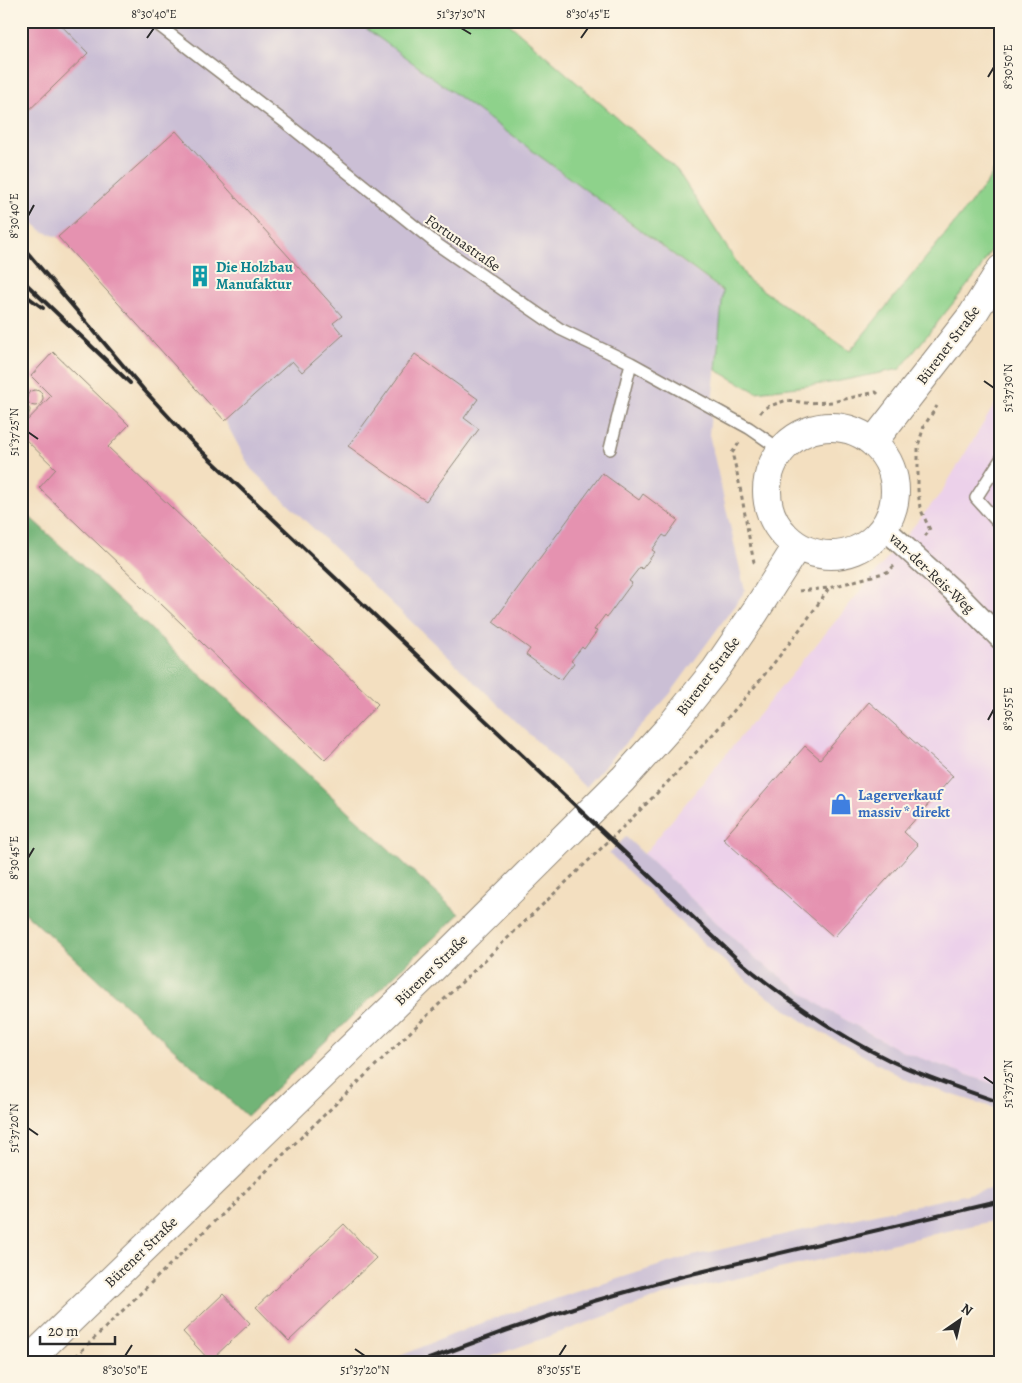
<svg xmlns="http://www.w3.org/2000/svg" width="1022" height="1383" viewBox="0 0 1022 1383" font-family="Alegreya,serif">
  <rect width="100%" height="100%" fill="#fcf5e5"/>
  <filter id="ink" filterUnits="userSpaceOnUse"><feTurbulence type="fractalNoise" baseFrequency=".02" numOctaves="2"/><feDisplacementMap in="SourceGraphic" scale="10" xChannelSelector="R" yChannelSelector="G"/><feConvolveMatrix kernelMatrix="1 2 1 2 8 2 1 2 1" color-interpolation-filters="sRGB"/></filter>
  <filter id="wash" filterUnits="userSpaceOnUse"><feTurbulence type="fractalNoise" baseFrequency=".0096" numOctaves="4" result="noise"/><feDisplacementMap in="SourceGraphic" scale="20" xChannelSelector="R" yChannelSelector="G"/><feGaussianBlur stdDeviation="1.12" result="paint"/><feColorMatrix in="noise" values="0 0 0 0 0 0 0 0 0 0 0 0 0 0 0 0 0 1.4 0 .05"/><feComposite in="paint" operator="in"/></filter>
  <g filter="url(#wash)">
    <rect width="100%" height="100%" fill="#f3dfc0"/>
    <path fill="#ecd1ea" d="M1001,394V1087L901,1051L824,1008L753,957L644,854L941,493Z"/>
    <path fill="#cbbfd5" d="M21,21H356L723,292L709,434L745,591L670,694L585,787L251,469L225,421L58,237L42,231L21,212Z
      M626,837L753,957L824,1008L901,1051L1001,1087V1110L909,1081L810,1026L758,990L704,944L609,853Z
      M1001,1187V1219L668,1294L476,1362H385L486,1321L680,1259L847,1220Z"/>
    <path fill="#8ed28b" stroke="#5c7e5b" d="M356,21H506L677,170L748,280L850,351L987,183L1001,157V232L979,271L900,369L830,383L756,392L716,370L723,291Z"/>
    <path fill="#72b477" stroke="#4e7051" d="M21,509L459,914L247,1116L21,909Z"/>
    <g id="blocks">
      <path fill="#e592b0" d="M21,21H57L88,53L21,118Z
        M176,131L342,316L333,323L343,335L302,372L292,361L225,421L58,237Z
        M53,352L129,425L108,447L378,704L325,760L39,488L56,469L21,435V427L51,396L31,376Z
        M415,354L478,399L464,418L479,429L426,501L348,446Z
        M27 398a8 8 0 1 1 16 0a8 8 0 1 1-16 0Z
        M21,404L28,406L30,410L28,418L24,420H21Z
        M602,473L639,500L643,494L678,520L666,537L663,535L652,550L655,552L642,569L640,567L629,581L632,583L607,617L605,615L594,630L597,631L584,649L582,647L571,661L574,663L561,680L526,655L530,649L493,622Z
        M869,702L953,776L904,832L918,845L834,937L723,839L805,746L820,759Z
        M344,1224L376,1258L289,1341L256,1307Z
        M223,1294L250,1323L210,1361L183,1332Z"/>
    </g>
  </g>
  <g filter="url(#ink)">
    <use href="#blocks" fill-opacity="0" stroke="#8f8576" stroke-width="1"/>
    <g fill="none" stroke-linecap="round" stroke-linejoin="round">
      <g stroke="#8f8576" stroke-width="14">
        <path id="service" d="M153,21L286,123L438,245L560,329L631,363L749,428L781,450
          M610,449L631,363
          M1001,459L976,498L1001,526"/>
      </g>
      <g stroke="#8f8576" stroke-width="24">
        <path id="minor" d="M884,528L960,597L1001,639"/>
      </g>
      <g stroke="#8f8576" stroke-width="30">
        <path id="secondary" d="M767 491a64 64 0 1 1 128 0a64 64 0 1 1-128 0Z
          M873,442L973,314L1001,269
          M27,1362L424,977L623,779L668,729L716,669L755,612L797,546"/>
      </g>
      <path stroke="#8f8576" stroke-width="3" stroke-dasharray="4 4" stroke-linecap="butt" d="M760,413L764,408L787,400L806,403L832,402L876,392L878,394
        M739,443L732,453C742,489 746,526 754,562L756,563
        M925,536L930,530L920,508L918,490V446L924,426L937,406
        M799,591L829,588L887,572L894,566
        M70,1362C209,1226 349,1091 489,956C609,840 736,727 829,588"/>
      <use href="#service" stroke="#fff" stroke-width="11"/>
      <use href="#minor" stroke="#fff" stroke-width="21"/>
      <use href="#secondary" stroke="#fff" stroke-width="28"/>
      <path stroke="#2b2b2b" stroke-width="4" d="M21,245L144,390L192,442L737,959C786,1000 835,1034 893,1062C928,1078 965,1090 1001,1103
        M21,279L130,383
        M21,292L43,308
        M421,1362L505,1331L594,1301L683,1276L1001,1201"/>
    </g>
  </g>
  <path fill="none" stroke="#2b2b2b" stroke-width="2" d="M461,28L471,34M147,38L154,28M581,38L588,28M988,77L994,67M28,216L34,205M984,381L994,388M28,432L38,439M988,720L994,709M28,858L34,848M984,1077L994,1084M28,1128L38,1135M355,1349L365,1356M125,1356L132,1345M559,1356L566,1345"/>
  <defs>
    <g id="building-bare" transform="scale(1.725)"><path d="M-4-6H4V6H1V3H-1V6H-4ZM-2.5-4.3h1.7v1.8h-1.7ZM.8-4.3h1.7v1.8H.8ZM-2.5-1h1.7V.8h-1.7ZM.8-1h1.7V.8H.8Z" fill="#0f9aa8" stroke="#fcf5e5" stroke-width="2.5" paint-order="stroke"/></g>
    <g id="shop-bare" transform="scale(1.725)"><path d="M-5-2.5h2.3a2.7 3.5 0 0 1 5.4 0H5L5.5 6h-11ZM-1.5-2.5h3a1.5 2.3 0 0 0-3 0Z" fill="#3f7fe0" stroke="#fcf5e5" stroke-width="2.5" paint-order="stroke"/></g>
  </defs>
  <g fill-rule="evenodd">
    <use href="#building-bare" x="200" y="276"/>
    <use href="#shop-bare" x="841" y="804"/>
  </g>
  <g text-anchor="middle" stroke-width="4" stroke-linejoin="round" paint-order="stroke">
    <g font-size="15" fill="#2b2b2b" stroke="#fcf5e5">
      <text transform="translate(463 243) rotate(35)" y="5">Fortunastraße</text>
      <text transform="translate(948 345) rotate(-53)" y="5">Bürener Straße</text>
      <text transform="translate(932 573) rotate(43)" y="5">van-der-Reis-Weg</text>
      <text transform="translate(708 676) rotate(-53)" y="5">Bürener Straße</text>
      <text transform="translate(431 970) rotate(-44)" y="5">Bürener Straße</text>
      <text transform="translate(141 1252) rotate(-44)" y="5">Bürener Straße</text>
    </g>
    <g font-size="15" font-weight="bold" fill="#0d838f" stroke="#fcf5e5" text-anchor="start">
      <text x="216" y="272">Die Holzbau<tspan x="216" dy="17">Manufaktur</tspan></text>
    </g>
    <g font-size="15" font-weight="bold" fill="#366cbe" stroke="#fcf5e5" text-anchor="start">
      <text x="858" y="800">Lagerverkauf<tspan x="858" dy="17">massiv * direkt</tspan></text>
    </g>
  </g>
  <rect width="1022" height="1383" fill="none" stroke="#fcf5e5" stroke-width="55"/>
  <g transform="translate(960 1320) rotate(34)" stroke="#fcf5e5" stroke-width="4" paint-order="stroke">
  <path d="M0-4L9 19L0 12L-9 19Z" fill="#2b2b2b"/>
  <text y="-8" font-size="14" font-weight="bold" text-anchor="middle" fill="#2b2b2b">N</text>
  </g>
  <path d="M40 1336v8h75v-8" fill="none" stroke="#2b2b2b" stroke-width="2.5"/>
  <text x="48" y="1336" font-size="15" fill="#2b2b2b" stroke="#fcf5e5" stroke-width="4" paint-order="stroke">20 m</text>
  <rect x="28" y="28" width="966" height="1328" fill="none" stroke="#2b2b2b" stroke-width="2"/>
  <g font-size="12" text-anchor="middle" fill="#2b2b2b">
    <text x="154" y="18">8°30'40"E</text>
    <text x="461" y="18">51°37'30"N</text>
    <text x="588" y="18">8°30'45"E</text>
    <text transform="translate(1008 67) rotate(-90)" y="4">8°30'50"E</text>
    <text transform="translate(14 216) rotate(-90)" y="4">8°30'40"E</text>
    <text transform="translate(1008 388) rotate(-90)" y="4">51°37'30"N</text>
    <text transform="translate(14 432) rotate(-90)" y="4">51°37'25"N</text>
    <text transform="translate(1008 709) rotate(-90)" y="4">8°30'55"E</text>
    <text transform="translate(14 858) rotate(-90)" y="4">8°30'45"E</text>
    <text transform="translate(1008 1084) rotate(-90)" y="4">51°37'25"N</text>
    <text transform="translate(14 1128) rotate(-90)" y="4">51°37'20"N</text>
    <text x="125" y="1374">8°30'50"E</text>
    <text x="365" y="1374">51°37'20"N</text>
    <text x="559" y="1374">8°30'55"E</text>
  </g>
</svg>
